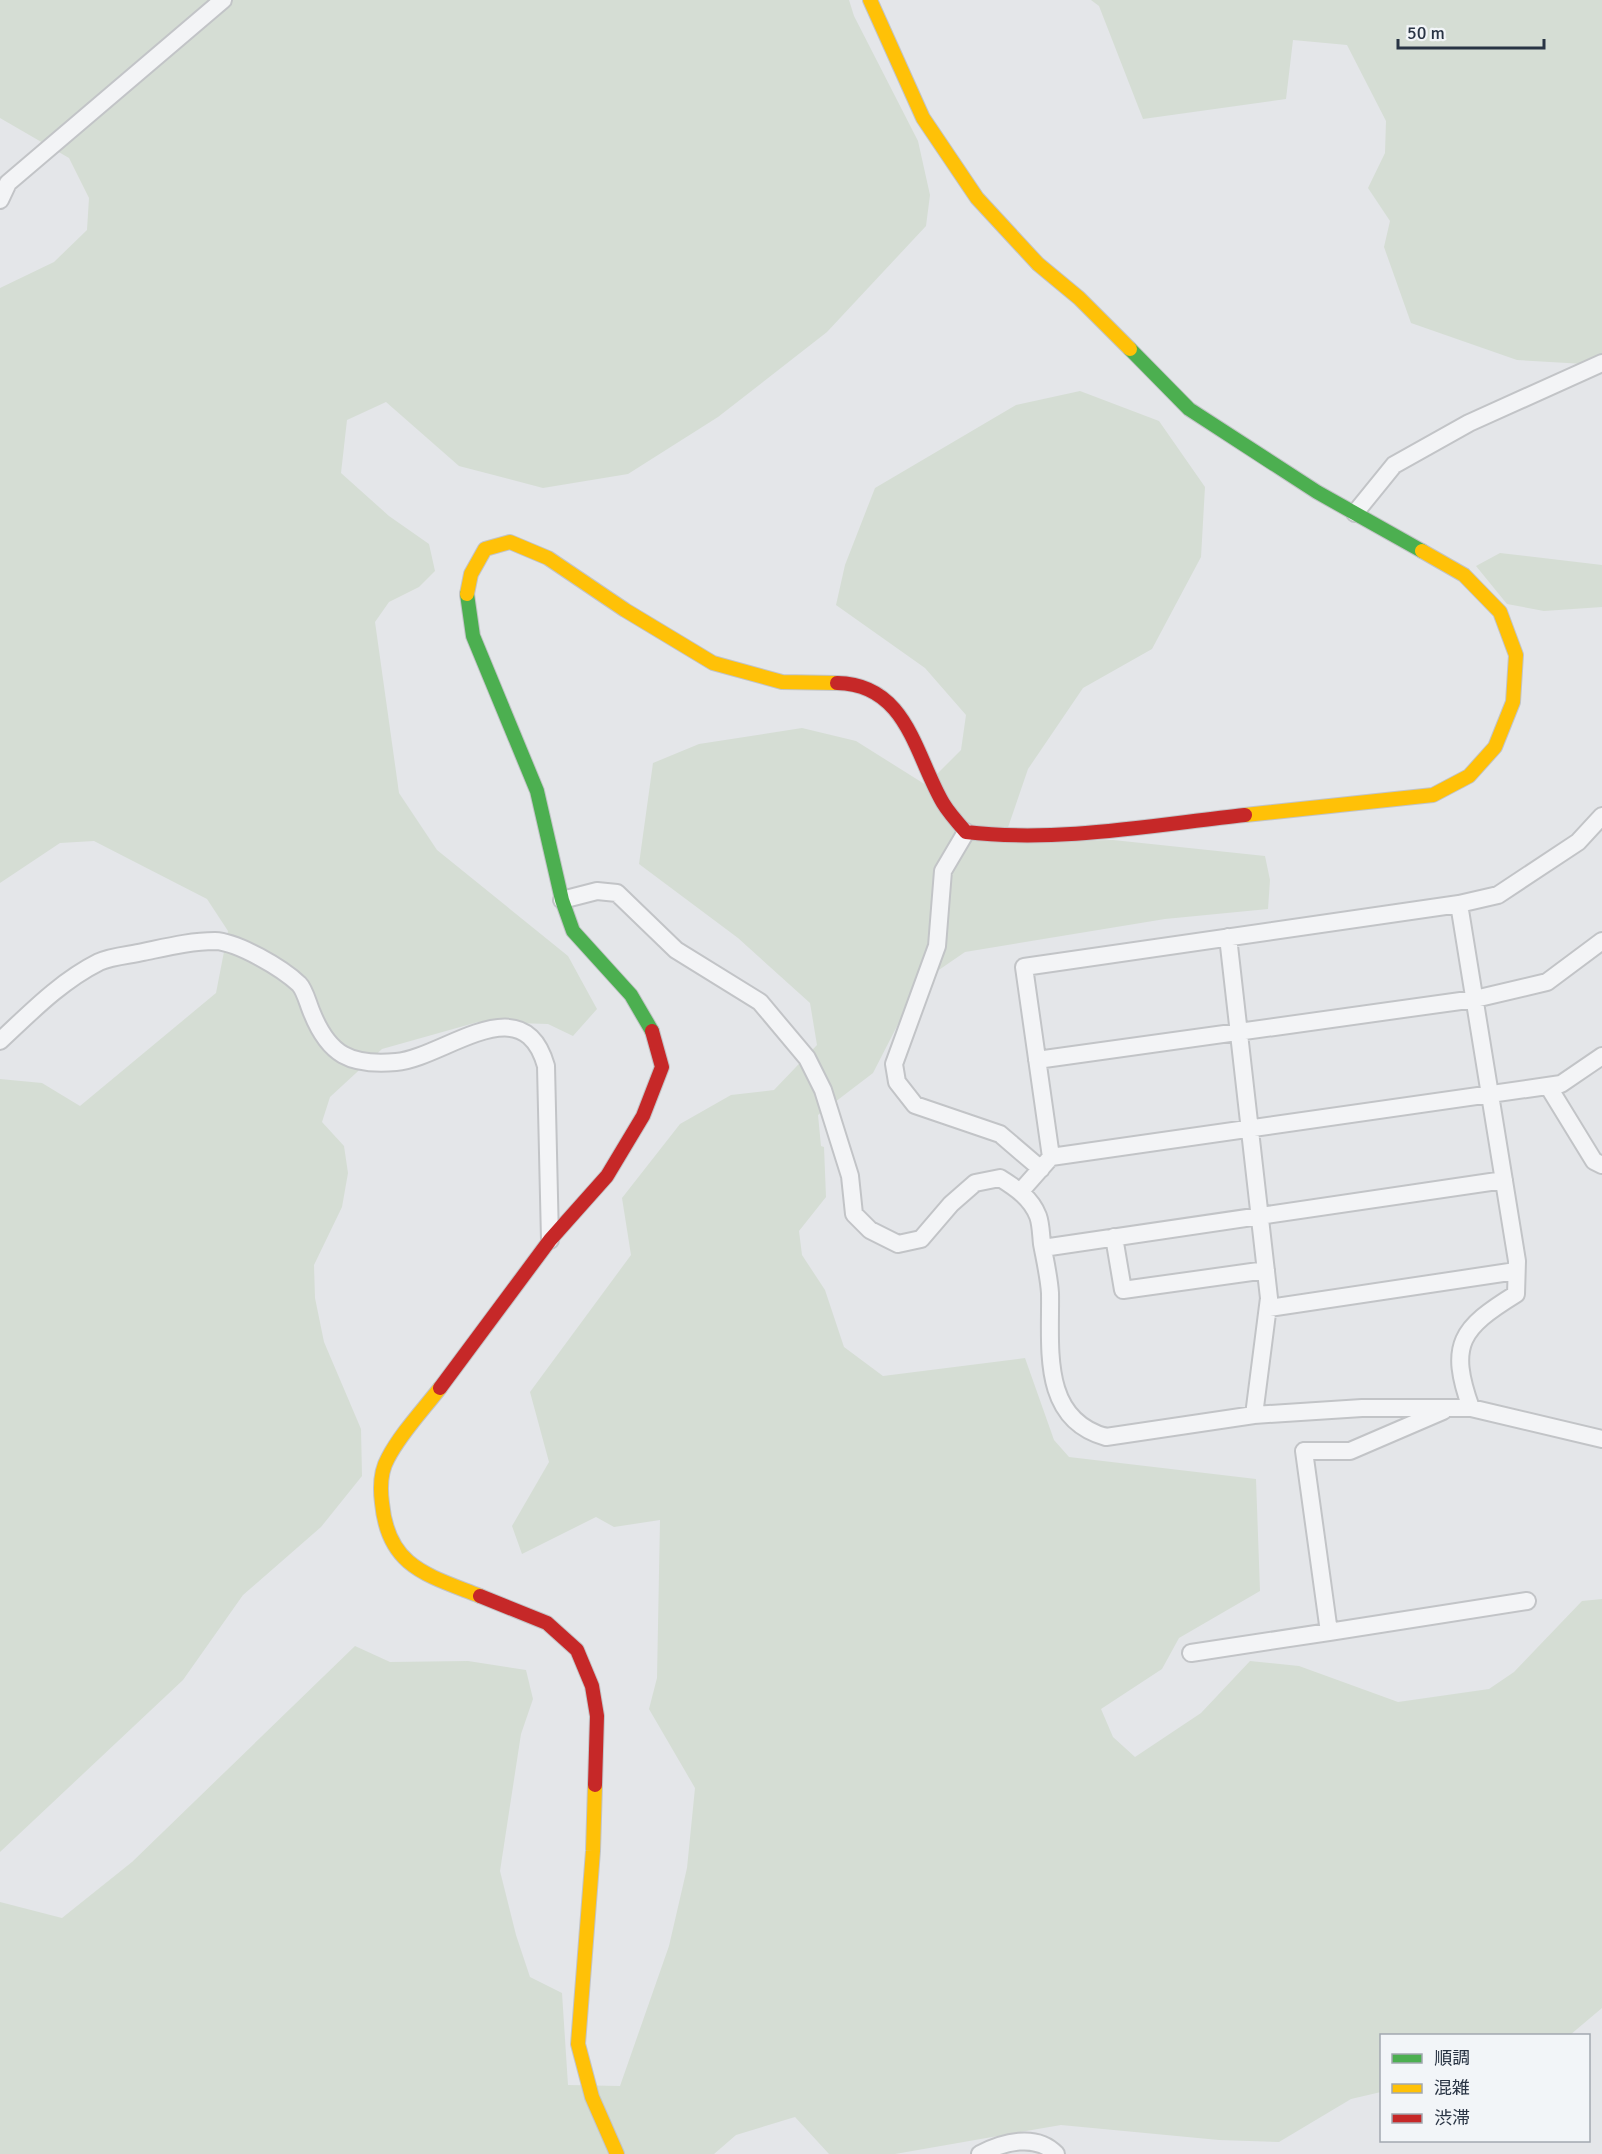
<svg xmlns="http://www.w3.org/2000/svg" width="1602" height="2154" viewBox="0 0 1602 2154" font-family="Signika,'Noto Sans JP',sans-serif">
  <rect width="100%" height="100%" fill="#e4e6e9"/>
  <path fill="#d5ddd4" d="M0,0H849L854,16L918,141L930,195L926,226L827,332L718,417L628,474L543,488L459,466L386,402L347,420L341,473L389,516L429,544L435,571L419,587L389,602L375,622L399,793L437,850L568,956L597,1009L573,1036L548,1024L478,1022L382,1049L330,1097L322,1122L344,1146L348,1173L342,1207L314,1265L315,1298L324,1342L361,1429L362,1476L321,1527L243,1595L183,1680L0,1852V1079L42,1083L80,1106L216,993L228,931L207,899L94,841L60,843L0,883V288L54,262L87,230L89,198L69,158L0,118Z
    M1091,0H1602V365L1517,360L1411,323L1384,247L1390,221L1368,188L1385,153L1386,121L1347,45L1293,40L1286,99L1143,119L1099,6Z
    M1080,391L1159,421L1205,487L1201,557L1152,649L1083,688L1028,769L1003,842L1113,840L1265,856L1270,880L1268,909L1165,919L965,952L933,974L913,995L873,1073L818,1115L821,1146L824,1147L826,1197L799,1231L802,1255L825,1290L844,1347L883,1376L1025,1358L1054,1440L1069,1457L1256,1479L1260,1591L1179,1638L1162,1669L1101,1709L1113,1737L1135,1757L1201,1713L1250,1661L1299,1666L1398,1702L1489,1689L1514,1672L1582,1601L1602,1599V2008L1570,2035L1382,2036L1381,2092L1351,2099L1279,2142L1219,2140L1061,2125L895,2154H829L795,2117L736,2135L714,2154H0V1902L62,1918L132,1862L355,1646L390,1662L468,1661L526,1670L533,1699L521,1734L500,1871L516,1935L530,1977L562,1993L568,2085L620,2086L669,1946L687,1868L695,1788L649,1709L657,1678L660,1520L614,1527L596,1517L522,1554L512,1526L549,1462L530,1392L631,1255L622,1198L680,1124L731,1095L774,1090L817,1045L810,1003L738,938L639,864L653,763L699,744L802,728L856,741L926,785L961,750L966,715L925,668L836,605L845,565L875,488L1016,405Z
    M1500,553L1602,565V607L1544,611L1507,604L1476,566Z"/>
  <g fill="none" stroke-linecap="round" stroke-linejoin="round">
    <g stroke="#c2c4c7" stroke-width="20">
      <path id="street" d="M0,200L8,183L223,0
        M1355,513L1394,465L1469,423L1602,363
        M966,832L943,871L937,946L894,1064L897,1082L915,1105L1000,1134L1041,1169
        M562,900L597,891L617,893L676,950L760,1002L807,1058L823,1090L850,1176L854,1214L870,1230L898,1244L921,1239L951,1204L975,1183L1000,1178C1016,1188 1031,1198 1038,1216C1041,1224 1041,1235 1042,1244C1045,1260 1049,1277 1050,1293C1051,1347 1040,1419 1106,1437L1254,1415L1362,1408H1471L1602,1439
        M1459,904L1498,895L1578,842L1602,816
        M1228,937L1269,1298L1254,1415
        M0,1041C31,1012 61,981 99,962C112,956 130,955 143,952C167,947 191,941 215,941C238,942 282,968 299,984C305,990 308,1004 312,1013C329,1055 350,1066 396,1062C444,1058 523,984 546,1066L550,1240
        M1037,1060L1475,999L1547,982L1602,941
        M1548,1086L1594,1161L1602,1165
        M1051,1157L1024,967L1459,904L1517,1261L1516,1294C1461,1328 1448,1344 1471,1408
        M1021,1191L1051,1157L1561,1084L1602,1056
        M1114,1237L1123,1290L1266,1270
        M1043,1248L1504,1180
        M1269,1308L1516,1271
        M1329,1632L1527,1601
        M1191,1653L1329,1632L1304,1451H1350L1443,1411
        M980,2154C1003,2142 1036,2133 1056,2154"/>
    </g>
    <g stroke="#c2c4c7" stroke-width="16">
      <path id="fast" d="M1130,349L1189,409L1317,492L1422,551
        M467,594L473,636L537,791L562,900L573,931L631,995L652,1031"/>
    </g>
    <g stroke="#c2c4c7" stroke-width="16">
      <path id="slow" d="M870,0L923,118L977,198L1038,264L1079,298L1130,349
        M467,594L471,574L485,549L510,542L548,558L625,610L713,663L782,682L837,683
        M1245,815L1433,795L1469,776L1495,747L1513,702L1516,655L1500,612L1464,575L1422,551
        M440,1388C423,1410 401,1433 388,1458C380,1472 380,1488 382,1503C388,1567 427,1575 480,1596
        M595,1785L593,1851L578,2044L592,2097L617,2154"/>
    </g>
    <g stroke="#c2c4c7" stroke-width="16">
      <path id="jam" d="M837,683C907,684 915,755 943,803C949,813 958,823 966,832C1058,843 1153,825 1245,815
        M440,1388L550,1240L607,1176L643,1116L662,1067L652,1031
        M480,1596L547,1623L577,1650L592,1686L597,1716L595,1785"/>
    </g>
    <use href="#street" stroke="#f3f4f6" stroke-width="16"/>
    <use href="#fast" stroke="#4caf50" stroke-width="14"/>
    <use href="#slow" stroke="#ffc107" stroke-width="14"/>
    <use href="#jam" stroke="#c62828" stroke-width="14"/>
  </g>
  <rect x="1380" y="2034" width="210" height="108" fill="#f2f5f8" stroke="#a2a8b0" stroke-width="1.5"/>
  <rect x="1392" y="2054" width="30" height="9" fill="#4caf50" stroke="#a2a8b0" stroke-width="1.5"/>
  <text x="1434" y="2064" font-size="18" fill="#293444">順調</text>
  <rect x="1392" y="2084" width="30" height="9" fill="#ffc107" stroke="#a2a8b0" stroke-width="1.5"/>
  <text x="1434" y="2094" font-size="18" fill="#293444">混雑</text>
  <rect x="1392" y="2114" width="30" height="9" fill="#c62828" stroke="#a2a8b0" stroke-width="1.5"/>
  <text x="1434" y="2124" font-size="18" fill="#293444">渋滞</text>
  <path d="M1398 39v9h146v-9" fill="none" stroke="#293444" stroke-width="3"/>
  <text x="1407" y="39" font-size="18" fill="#293444" stroke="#f2f5f8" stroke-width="4.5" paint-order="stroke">50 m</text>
</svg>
